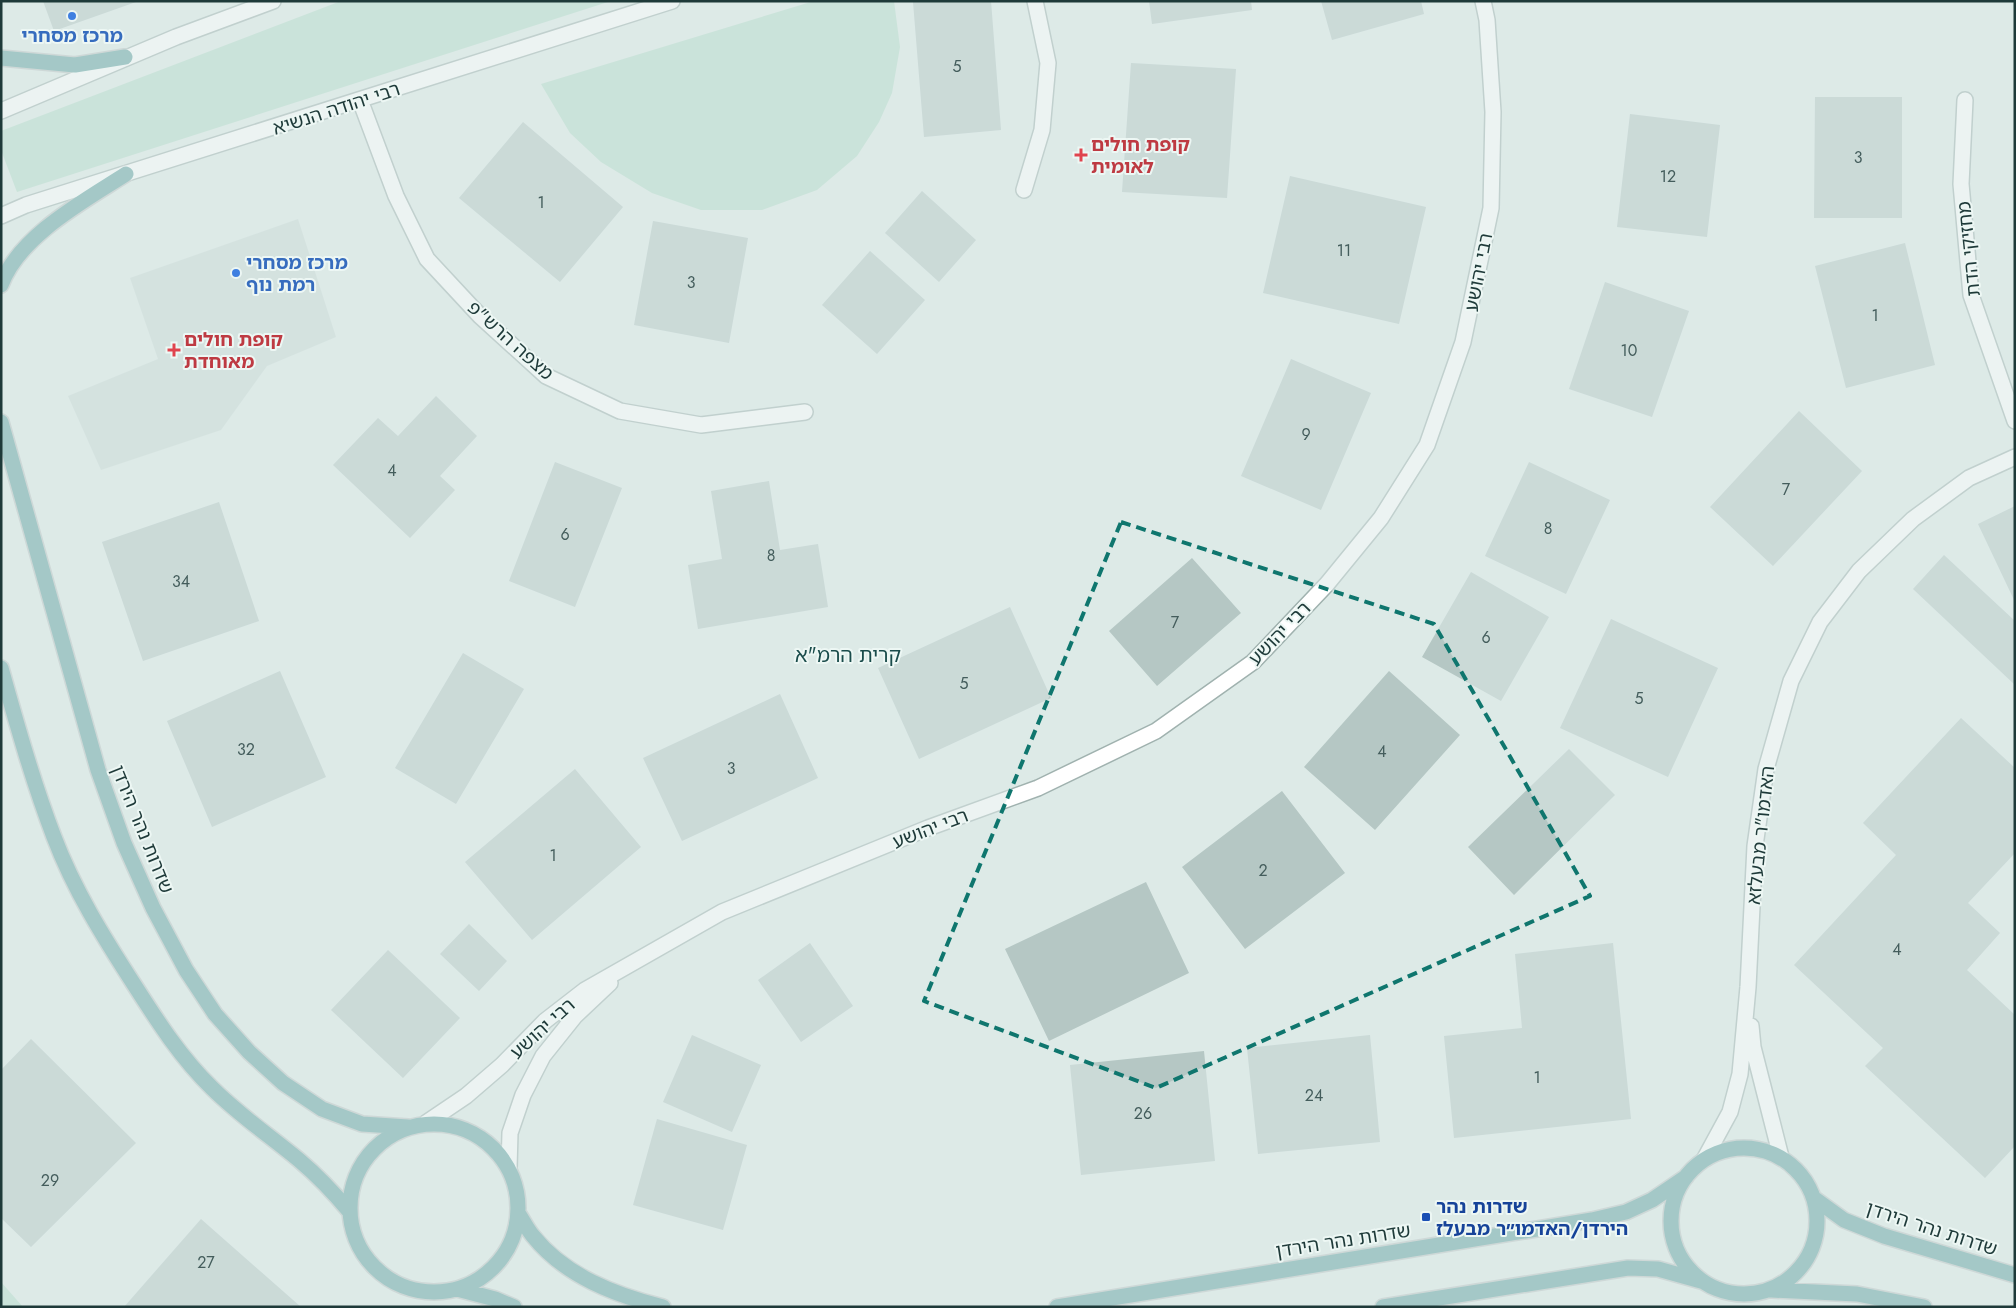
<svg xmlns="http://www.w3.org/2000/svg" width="2016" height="1308" viewBox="0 0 2016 1308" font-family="Jost,'Noto Sans Hebrew',sans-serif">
  <rect width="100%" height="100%" fill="#ddeae7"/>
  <path fill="#cbdad6" d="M298,219L336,337L267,366L221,430L101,470L68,396L158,359L130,278Z"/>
  <path fill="#b4dcc9" d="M341,1H611L17,192L1,150V131Z
    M814,1H894L900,47L892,93L879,122L857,156L817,190L762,210H701L652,193L601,162L570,133L541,84Z
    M1,1282L23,1307H1Z"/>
  <path fill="#b5c7c4" d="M43,1H136V2L54,31Z
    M924,1H991L1001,130L924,137L913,2Z
    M1149,1H1251L1252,10L1152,24Z
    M1321,1H1421L1424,14L1332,40Z
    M1131,63L1236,69L1227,198L1122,192Z
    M1815,97H1902V218H1814Z
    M1630,114L1720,125L1707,237L1617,227Z
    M523,122L623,207L560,282L459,198Z
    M1290,176L1426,207L1399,324L1263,293Z
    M922,191L976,240L939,282L885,233Z
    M653,221L748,238L729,343L634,325Z
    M1905,243L1935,365L1846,388L1815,266Z
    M870,251L925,300L877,354L822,305Z
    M1605,282L1689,311L1652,417L1569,389Z
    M1291,359L1371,393L1321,510L1241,476Z
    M436,396L477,436L440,476L455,490L410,538L333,465L378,418L398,436Z
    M1799,411L1862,471L1773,566L1710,507Z
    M555,462L622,488L575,607L509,581Z
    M1529,462L1610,500L1566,594L1485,556Z
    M769,481L780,550L818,544L828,607L698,629L688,565L722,559L711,491Z
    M219,502L259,621L143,661L102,542Z
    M2015,506V602L1978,524Z
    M1944,555L2015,621V685L1913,589Z
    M1192,558L1241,613L1157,686L1109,631Z
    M1471,572L1549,617L1501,701L1422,657Z
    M1010,607L1051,698L919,759L878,668Z
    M1611,619L1718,668L1668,777L1560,728Z
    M463,653L524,689L456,804L395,768Z
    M280,671L326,777L212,827L167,721Z
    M1389,671L1460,735L1375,830L1304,767Z
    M780,694L818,778L682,841L643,758Z
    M1961,718L2015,768V853L1968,903L2000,933L1967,970L2015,1015V1146L1985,1178L1865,1066L1883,1048L1794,965L1896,855L1863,823Z
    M1569,749L1615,795L1514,895L1468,847Z
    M575,769L641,847L532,940L465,862Z
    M1282,791L1345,873L1245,949L1182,867Z
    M1146,882L1189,973L1049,1041L1005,949Z
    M469,924L507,961L479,991L440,954Z
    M810,943L853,1006L801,1042L758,980Z
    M1613,943L1631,1119L1454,1138L1444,1036L1522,1028L1515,954Z
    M388,950L460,1018L403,1078L331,1010Z
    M692,1035L761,1065L732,1132L663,1102Z
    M1370,1035L1380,1142L1258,1154L1247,1048Z
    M31,1039L136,1143L31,1247L1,1218V1070Z
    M1204,1051L1215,1161L1081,1175L1070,1065Z
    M657,1119L747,1145L723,1230L633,1205Z
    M201,1219L301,1307H124Z"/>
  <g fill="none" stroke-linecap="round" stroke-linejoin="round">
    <g stroke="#a0b2af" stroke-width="18">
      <path id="minor" d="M360,100L396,196L427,259L480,316L546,376L620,411L701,425L805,412
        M1965,100L1961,184L1971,295L2015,421
        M1,111L176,37L273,1
        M1024,190L1042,130L1048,63L1035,1
        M1,216L26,205L672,1
        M1751,1026L1753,1047L1781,1157
        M426,1123L466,1096L502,1065L545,1021L585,990L722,912L928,828L1038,788L1156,731L1253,662L1327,584L1381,518L1427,445L1463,342L1491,208L1493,112L1487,20L1483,1
        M1705,1158L1730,1112L1740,1074L1748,987L1755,846L1766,769L1791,681L1820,622L1859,571L1913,519L1969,478L2015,457
        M509,1168L510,1133L523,1095L543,1056L575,1016L610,983"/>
    </g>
    <g stroke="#bcc4c4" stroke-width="18">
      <path id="major" d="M1,58L75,65L125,57
        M1,285C19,236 84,201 126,174
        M1,422L98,770L124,843L153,908L186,970L215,1014L249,1052L283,1083L322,1109L362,1124L408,1127
        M1,668C17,725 33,782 54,837C74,890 104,938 135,986C158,1022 181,1058 212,1088C239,1115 270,1136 299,1160C318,1176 334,1193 349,1211
        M350 1208a84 84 0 1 1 168 0a84 84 0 1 1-168 0Z
        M1671 1221a73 73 0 1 1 146 0a73 73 0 1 1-146 0Z
        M1815,1199L1844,1220L1884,1236L2015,1275
        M518,1213C523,1220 527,1229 533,1236C565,1276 615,1295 663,1307
        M457,1289L495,1299L514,1307
        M1772,1290L1857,1294L1924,1307
        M1057,1307L1592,1220L1626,1212L1652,1200L1686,1177
        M1383,1307L1628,1268L1658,1269L1701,1281"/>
    </g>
    <use href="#minor" stroke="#fff" stroke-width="15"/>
    <use href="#major" stroke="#5fa1a0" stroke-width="15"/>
  </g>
  <path d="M0 0H2016V1308H0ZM1121,522L1434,624L1590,896L1156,1088L924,1001Z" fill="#ddeae7" fill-opacity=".55" fill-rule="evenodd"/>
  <path fill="none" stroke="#0f766e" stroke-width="4" stroke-dasharray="10 6" stroke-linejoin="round" d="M1121,522L1434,624L1590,896L1156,1088L924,1001Z"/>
  <g fill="#3f7fe0" stroke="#edf7f4" stroke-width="2">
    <circle cx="72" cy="16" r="5"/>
    <circle cx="236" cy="273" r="5"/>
  </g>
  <g fill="#e0444e" stroke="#edf7f4" stroke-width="2">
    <path d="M1078.5 147.5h5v5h5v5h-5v5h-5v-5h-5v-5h5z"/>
    <path d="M171.5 342.5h5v5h5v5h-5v5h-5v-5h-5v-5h5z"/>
  </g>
  <rect fill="#1a4fb4" stroke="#edf7f4" stroke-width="2" x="1421" y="1212" width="10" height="10" rx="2.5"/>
  <g text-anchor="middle" stroke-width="4" stroke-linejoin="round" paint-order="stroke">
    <g font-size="16" fill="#445d5c">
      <text x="957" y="72">5</text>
      <text x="1858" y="163">3</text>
      <text x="1668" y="182">12</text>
      <text x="541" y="208">1</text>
      <text x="1344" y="256">11</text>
      <text x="691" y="288">3</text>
      <text x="1875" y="321">1</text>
      <text x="1629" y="356">10</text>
      <text x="1306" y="440">9</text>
      <text x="392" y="476">4</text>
      <text x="1786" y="495">7</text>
      <text x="1548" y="534">8</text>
      <text x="565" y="540">6</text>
      <text x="771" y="561">8</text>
      <text x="181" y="587">34</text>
      <text x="1175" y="628">7</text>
      <text x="1486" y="643">6</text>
      <text x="964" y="689">5</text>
      <text x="1639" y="704">5</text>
      <text x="246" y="755">32</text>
      <text x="1382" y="757">4</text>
      <text x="731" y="774">3</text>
      <text x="553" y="861">1</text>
      <text x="1263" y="876">2</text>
      <text x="1897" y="955">4</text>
      <text x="1537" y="1083">1</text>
      <text x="1314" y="1101">24</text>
      <text x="1143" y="1119">26</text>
      <text x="50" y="1186">29</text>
      <text x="206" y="1268">27</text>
    </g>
    <g font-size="19" font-weight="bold" fill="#366cbe" stroke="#edf7f4">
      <text x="72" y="42">מרכז מסחרי</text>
      <text x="246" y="269" text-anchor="start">מרכז מסחרי<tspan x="246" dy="22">רמת נוף</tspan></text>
    </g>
    <g font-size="19" fill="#1e3a39" stroke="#edf7f4">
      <text transform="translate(336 108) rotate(-18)" y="7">רבי יהודה הנשיא</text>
      <text transform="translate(1968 249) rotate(-96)" y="7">מחזיקי הדת</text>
      <text transform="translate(1478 272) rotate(-79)" y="7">רבי יהושע</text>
      <text transform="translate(511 340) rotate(42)" y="7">מצפה הרש"פ</text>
      <text transform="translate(1279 633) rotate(-46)" y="7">רבי יהושע</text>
      <text transform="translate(930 828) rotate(-21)" y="7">רבי יהושע</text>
      <text transform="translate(143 829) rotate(68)" y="7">שדרות נהר הירדן</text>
      <text transform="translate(1760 835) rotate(-84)" y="7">האדמו"ר מבעלזא</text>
      <text transform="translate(542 1028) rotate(-42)" y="7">רבי יהושע</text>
      <text transform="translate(1932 1228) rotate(18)" y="7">שדרות נהר הירדן</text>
      <text transform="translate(1343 1240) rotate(-9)" y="7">שדרות נהר הירדן</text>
    </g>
    <g font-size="19" font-weight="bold" fill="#be3a42" stroke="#edf7f4" text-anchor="start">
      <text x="1091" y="151">קופת חולים<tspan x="1091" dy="22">לאומית</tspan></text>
      <text x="184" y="346">קופת חולים<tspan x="184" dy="22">מאוחדת</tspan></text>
    </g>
    <g font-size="19" font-weight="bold" fill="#164399" stroke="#edf7f4" text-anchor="start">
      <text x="1436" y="1213">שדרות נהר<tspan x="1436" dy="22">הירדן/האדמו״ר מבעלז</tspan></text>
    </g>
    <g font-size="20" fill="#1a4c4b" stroke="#edf7f4">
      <text x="848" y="662">קרית הרמ"א</text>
    </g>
  </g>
  <rect width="2016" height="1308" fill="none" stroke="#1e3a39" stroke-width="5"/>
</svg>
